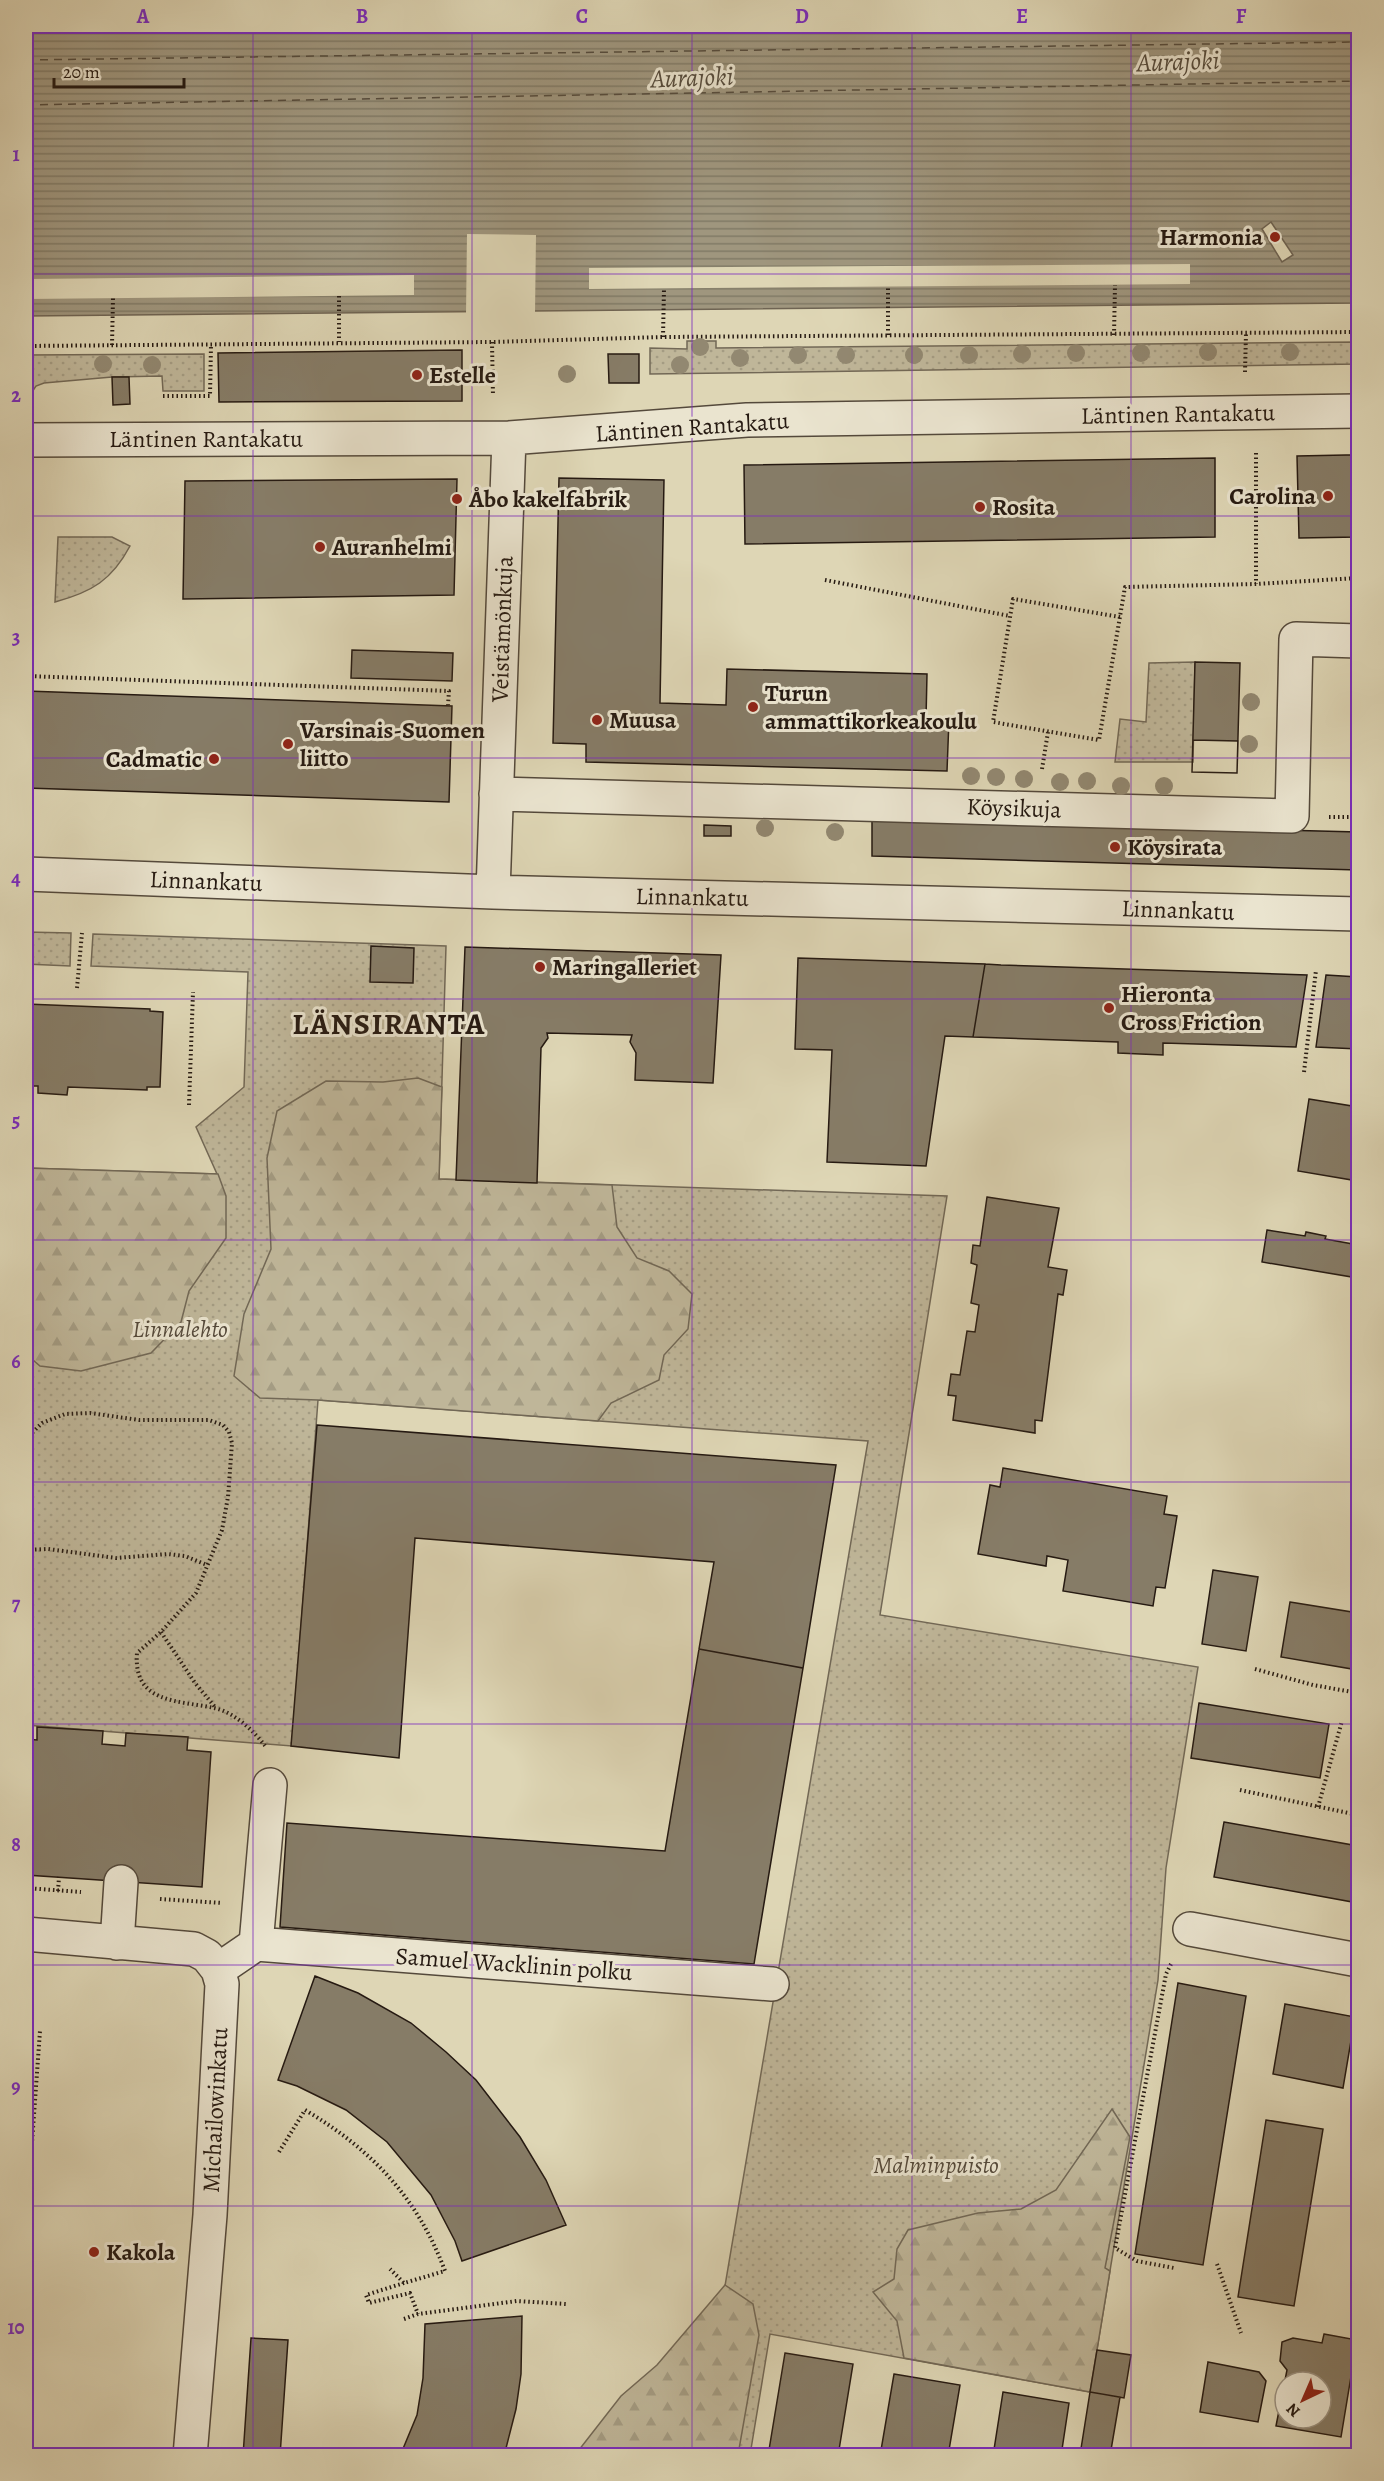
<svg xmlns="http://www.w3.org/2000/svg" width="1384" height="2481" viewBox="0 0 1384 2481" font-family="Alegreya,serif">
  <defs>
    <pattern id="grass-dots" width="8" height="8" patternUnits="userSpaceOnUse" patternTransform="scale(1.5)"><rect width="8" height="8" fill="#bfb699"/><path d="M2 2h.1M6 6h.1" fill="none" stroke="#a49c83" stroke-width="1.8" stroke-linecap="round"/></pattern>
    <pattern id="forest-firs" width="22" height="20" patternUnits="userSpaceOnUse" patternTransform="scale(1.5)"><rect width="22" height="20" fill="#bfb699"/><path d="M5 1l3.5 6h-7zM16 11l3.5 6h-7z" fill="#a49c83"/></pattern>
    <pattern id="water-rules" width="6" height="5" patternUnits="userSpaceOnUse" patternTransform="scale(1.5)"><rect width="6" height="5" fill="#9f967e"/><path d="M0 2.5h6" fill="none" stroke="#817a66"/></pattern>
  </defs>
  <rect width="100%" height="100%" fill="#ded6b5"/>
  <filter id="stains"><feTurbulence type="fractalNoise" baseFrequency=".00333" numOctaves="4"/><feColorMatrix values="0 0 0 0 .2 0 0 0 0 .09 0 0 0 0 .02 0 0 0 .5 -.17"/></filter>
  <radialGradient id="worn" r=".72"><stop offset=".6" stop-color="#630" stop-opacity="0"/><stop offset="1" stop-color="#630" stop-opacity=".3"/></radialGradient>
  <path fill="url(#grass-dots)" stroke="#726856" stroke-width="1.5" d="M687,341H716V348L1358,342V364L650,374V348L687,349Z
    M204,354V391H163L162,376L112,377L44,383L36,386L32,392L26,389V355Z
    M58,537H112L130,546C112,580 92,592 55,602Z
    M1195,662L1193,762H1115L1120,719L1146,722L1149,663Z
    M26,932L71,933L70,966L26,964Z
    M93,934L446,946L439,1179L947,1196L880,1615L1198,1667L1166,1868L1158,1980L1090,2392L770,2334L750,2455H598L716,2339L868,1441L318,1400L292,1746L26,1725V1168L217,1174L196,1127L244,1087L248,972L91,966Z"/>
  <path fill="url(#forest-firs)" stroke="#726856" stroke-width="1.5" d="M418,1078L442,1087L439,1179L612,1185L617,1227L637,1258L669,1271L692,1294L688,1329L664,1355L659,1380L611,1403L598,1421L318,1400L260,1398L234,1376L244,1314L271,1249L267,1158L277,1111L326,1081L383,1082Z
    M26,1168L218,1174L226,1196V1238L189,1291L181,1322L151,1353L81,1371L40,1366L26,1354Z
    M1112,2109L1130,2137L1105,2268L1110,2271L1090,2392L904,2358L897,2321L873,2292L894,2279L897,2249L908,2230L978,2213L1021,2209L1056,2190Z
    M725,2285L753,2304L759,2335L738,2455H575L621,2396L657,2365Z"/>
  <path fill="url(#water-rules)" stroke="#6f6453" stroke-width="1.5" fill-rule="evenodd" d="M26,26H1358V303L26,316ZM1271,222L1293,255L1282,262L1262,229Z"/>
  <path fill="#ded6b5" d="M467,234L536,235L535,314H466Z
    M1190,264V284L589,289V268Z
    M414,275V295L26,299V279Z"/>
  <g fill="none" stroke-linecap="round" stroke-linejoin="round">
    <path stroke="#564c3d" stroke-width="1.5" stroke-dasharray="8 6" stroke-linecap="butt" d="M26,60L1358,42
      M26,105L1358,81"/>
  </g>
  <path fill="#867c67" stroke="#261a12" stroke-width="1.5" fill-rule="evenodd" d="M462,350V401L219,402L218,353Z
    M608,354H639V383H609Z
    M112,377H129L130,404L113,405Z
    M1346,455H1358V537L1299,538L1297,456Z
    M1215,458V537L745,544L744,465Z
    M559,478L664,480L660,703L726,705L727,669L927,674L926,719H949L947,771L586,762V744L553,743Z
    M457,479L454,595L183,599L185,481Z
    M352,650L453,653L452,681L351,678Z
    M1195,662L1240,663L1237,773L1192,772Z
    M26,691L452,706L449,802L26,788Z
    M1193,740L1238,741L1237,773L1192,772Z
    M872,819L1358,832V870L872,856Z
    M704,825L731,826V836H704Z
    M371,946L414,948L413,983L370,982Z
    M465,947L721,955L713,1083L635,1080L636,1053L630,1042L632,1035L547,1033L548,1038L541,1048L537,1183L456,1180Z
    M798,958L985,964L973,1037L945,1036L926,1166L827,1162L832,1050L795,1049Z
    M985,964L1001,965L1307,975L1296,1047L1163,1043V1055L1118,1053V1042L973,1037Z
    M1326,975L1358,977V1049L1316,1047Z
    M26,1004L150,1009V1011L163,1012L160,1087H147V1090L68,1087L67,1095L38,1093V1086H26Z
    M1309,1099L1358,1107V1181L1298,1171Z
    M987,1197L1059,1208L1048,1267L1067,1270L1063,1295L1058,1294L1042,1421L1035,1420V1433L953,1420L956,1396L948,1395L951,1374L960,1375L967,1331L975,1332L979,1305L971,1303L977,1265L971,1263L973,1245L980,1246Z
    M1267,1230L1305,1236L1306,1232L1326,1236L1325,1239L1358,1245V1278L1262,1262Z
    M317,1425L836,1465L803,1668L699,1649L714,1562L415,1538L399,1758L291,1746Z
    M1003,1468L1167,1496L1164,1514L1177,1516L1165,1588L1156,1587L1153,1606L1063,1591L1068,1560L1047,1556L1046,1566L978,1554L990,1485L1000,1487Z
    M1213,1570L1258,1577L1246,1651L1202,1644Z
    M1290,1602L1358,1613V1670L1281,1657Z
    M699,1649L803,1668L754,1964L280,1927L287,1823L665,1851Z
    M1199,1703L1329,1724L1320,1778L1191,1758Z
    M37,1727L103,1731L102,1744L125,1746L126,1733L188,1737L187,1750L211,1752L202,1887L26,1875V1739L37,1740Z
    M1224,1822L1358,1846V1903L1214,1877Z
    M315,1976L358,1993L411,2023L446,2052L476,2080L520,2137L546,2180L566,2225L462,2261L455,2241L431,2195L387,2142L346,2110L297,2086L278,2080Z
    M1178,1983L1246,1996L1203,2265L1135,2254Z
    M1285,2004L1355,2017L1343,2088L1273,2074Z
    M1266,2120L1323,2129L1294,2306L1238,2297Z
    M522,2316L521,2374L516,2409L504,2456H400L417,2415L423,2378L425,2324Z
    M1324,2334L1357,2340L1341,2437L1276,2426L1287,2370L1280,2361L1282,2342L1293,2338L1322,2343ZM1285,2382H1321V2418H1285Z
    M251,2338L288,2340L280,2456H243Z
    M1097,2350L1131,2355L1124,2398L1090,2392Z
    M785,2353L853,2364L838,2456H768Z
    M1208,2362L1259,2372L1266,2381L1258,2422L1200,2412Z
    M894,2374L960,2385L948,2456H880Z
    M1003,2392L1069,2403L1061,2456H993Z
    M1090,2392L1120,2397L1110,2456L1080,2455Z"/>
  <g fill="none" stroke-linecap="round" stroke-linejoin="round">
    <g stroke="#54493b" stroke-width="36">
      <path id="minor" d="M26,440L509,438L747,420L1358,411
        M496,794L1292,816L1296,639L1358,641
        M26,874L493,892L1358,914
        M493,892L509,438
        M1190,1929L1358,1960
        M26,1934L194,1949L207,1956L218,1970
        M117,1943L121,1882
        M256,1944L772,1984
        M190,2456L210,2215L222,1984L218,1970L256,1944L270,1785"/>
    </g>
    <path stroke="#261a12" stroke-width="4" stroke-dasharray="1.5 3" stroke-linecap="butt" d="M339,296V342
      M888,335V286
      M1114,335L1115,285
      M663,337L664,288
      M492,342L493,396
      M112,345L113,298
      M26,346L492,342L663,337L1358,332
      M1245,372L1246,333
      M163,396H210L211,345
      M1256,453V584
      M825,580L1010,616
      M1120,617L1013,599L993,722L1099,740L1125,587L1256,584L1358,578
      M26,676L449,691L448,705
      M1042,769L1048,732
      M1329,817H1353L1352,832
      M77,988L82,933
      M1304,1072L1316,970
      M189,1105L193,992
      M26,1439L42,1423L65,1414L90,1413L139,1420H209L223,1425L229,1432L232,1443L228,1497L222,1530L196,1593L161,1632L137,1653C133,1704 178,1700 214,1708C234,1712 254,1731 266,1747
      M26,1550L48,1549L116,1558L168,1554L185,1556L207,1565
      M161,1632L195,1683L215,1707
      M1255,1669L1313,1685L1358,1693
      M1240,1790L1358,1815
      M1318,1807L1342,1721
      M26,1888L81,1892
      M58,1891L59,1877
      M160,1899L222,1903
      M1171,1964L1166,1974L1115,2248L1137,2261L1174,2268
      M279,2152L305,2110C371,2149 418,2198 445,2271L404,2283L390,2269
      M26,2226L40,2031
      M1358,2236L1352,2267L1358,2268
      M1217,2264L1241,2333
      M404,2283L366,2295L369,2303L410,2293L418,2314
      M404,2319L418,2314L517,2301L566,2304"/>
    <use href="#minor" stroke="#eae4cf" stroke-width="33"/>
  </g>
  <g fill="#928871">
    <circle cx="700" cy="347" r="9"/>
    <circle cx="1208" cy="352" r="9"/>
    <circle cx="1290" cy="352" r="9"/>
    <circle cx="1076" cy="353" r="9"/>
    <circle cx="1141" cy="353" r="9"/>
    <circle cx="1022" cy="354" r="9"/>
    <circle cx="798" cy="355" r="9"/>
    <circle cx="846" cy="355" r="9"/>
    <circle cx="914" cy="355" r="9"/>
    <circle cx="969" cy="355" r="9"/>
    <circle cx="740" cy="358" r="9"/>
    <circle cx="103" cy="364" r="9"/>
    <circle cx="152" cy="365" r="9"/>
    <circle cx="680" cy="365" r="9"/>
    <circle cx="567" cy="374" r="9"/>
    <circle cx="1251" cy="702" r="9"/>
    <circle cx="1249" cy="744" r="9"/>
    <circle cx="971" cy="776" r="9"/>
    <circle cx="996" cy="777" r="9"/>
    <circle cx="1024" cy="779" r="9"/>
    <circle cx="1087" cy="781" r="9"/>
    <circle cx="1060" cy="782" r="9"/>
    <circle cx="1121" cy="786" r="9"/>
    <circle cx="1164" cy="786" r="9"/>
    <circle cx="765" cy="828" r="9"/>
    <circle cx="835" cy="832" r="9"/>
  </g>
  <path fill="none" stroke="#7b2cbf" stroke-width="1.5" stroke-opacity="0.55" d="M253,26V2456M472,26V2456M692,26V2456M912,26V2456M1131,26V2456M26,274H1358M26,516H1358M26,758H1358M26,999H1358M26,1240H1358M26,1482H1358M26,1724H1358M26,1965H1358M26,2206H1358"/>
  <g fill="#8f2418" stroke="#eae4cf" stroke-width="2">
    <circle cx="1275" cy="237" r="6"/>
    <circle cx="417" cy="375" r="6"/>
    <circle cx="1328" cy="496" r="6"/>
    <circle cx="457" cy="499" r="6"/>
    <circle cx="980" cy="507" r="6"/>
    <circle cx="320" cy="547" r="6"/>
    <circle cx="753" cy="707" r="6"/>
    <circle cx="597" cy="720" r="6"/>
    <circle cx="288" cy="744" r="6"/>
    <circle cx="214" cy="759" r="6"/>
    <circle cx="1115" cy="847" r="6"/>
    <circle cx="540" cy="967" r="6"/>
    <circle cx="1109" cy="1008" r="6"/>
    <circle cx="94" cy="2252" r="6"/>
  </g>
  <g text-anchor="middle" stroke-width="6" stroke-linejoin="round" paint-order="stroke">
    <g font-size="24" font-weight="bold" fill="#261a12" stroke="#eae4cf" text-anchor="start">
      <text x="1263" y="245" text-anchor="end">Harmonia</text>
      <text x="429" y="383">Estelle</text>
      <text x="1316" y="504" text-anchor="end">Carolina</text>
      <text x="469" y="507">Åbo kakelfabrik</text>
      <text x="992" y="515">Rosita</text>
      <text x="332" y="555">Auranhelmi</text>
      <text x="765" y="701">Turun<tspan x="765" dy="28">ammattikorkeakoulu</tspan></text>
      <text x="609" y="728">Muusa</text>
      <text x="300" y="738">Varsinais-Suomen<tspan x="300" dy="28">liitto</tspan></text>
      <text x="202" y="767" text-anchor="end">Cadmatic</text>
      <text x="1127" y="855">Köysirata</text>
      <text x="552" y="975">Maringalleriet</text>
      <text x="1121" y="1002">Hieronta<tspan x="1121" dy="28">Cross Friction</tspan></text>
      <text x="106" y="2260">Kakola</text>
    </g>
    <g font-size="24" fill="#261a12" stroke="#eae4cf">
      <text transform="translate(1178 414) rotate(-1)" y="8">Läntinen Rantakatu</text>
      <text transform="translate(692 427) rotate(-4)" y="8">Läntinen Rantakatu</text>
      <text x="206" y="447">Läntinen Rantakatu</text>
      <text transform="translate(502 629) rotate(-88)" y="8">Veistämönkuja</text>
      <text transform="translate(1014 808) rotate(2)" y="8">Köysikuja</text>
      <text transform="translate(206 881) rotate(2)" y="8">Linnankatu</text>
      <text transform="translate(692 897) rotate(1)" y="8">Linnankatu</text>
      <text transform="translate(1178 910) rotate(2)" y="8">Linnankatu</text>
      <text transform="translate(514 1964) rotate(4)" y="8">Samuel Wacklinin polku</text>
      <text transform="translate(215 2110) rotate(-87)" y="8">Michailowinkatu</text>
    </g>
    <g font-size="24" font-style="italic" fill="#54493a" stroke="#eae4cf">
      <text x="180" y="1337">Linnalehto</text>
      <text x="936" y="2173">Malminpuisto</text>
    </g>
    <g font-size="26" font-style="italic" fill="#564c3d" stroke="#eae4cf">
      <text transform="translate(1178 61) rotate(-2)" y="9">Aurajoki</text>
      <text transform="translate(692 77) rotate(-2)" y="9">Aurajoki</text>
    </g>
    <g font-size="30" font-weight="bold" letter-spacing="1.5" fill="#261a12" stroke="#eae4cf">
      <text x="389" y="1034">LÄNSIRANTA</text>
    </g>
  </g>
  <rect width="1384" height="2481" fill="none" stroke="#ded6b5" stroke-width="66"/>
  <g transform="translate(1303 2400) rotate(224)"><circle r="28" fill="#eae4cf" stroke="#9c9383" stroke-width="1.5"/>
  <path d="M0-4.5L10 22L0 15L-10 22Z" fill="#8f2418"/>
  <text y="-9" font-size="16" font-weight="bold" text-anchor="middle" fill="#261a12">N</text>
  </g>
  <path d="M54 78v9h130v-9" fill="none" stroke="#261a12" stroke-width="3"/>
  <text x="63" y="78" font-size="18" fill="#261a12" stroke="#eae4cf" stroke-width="4.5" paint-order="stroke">20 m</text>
  <rect x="33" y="33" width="1318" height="2415" fill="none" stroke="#7b2cbf" stroke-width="2"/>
  <g font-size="20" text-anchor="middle" font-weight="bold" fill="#7b2cbf">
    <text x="143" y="23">A</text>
    <text x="362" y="23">B</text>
    <text x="582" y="23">C</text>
    <text x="802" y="23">D</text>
    <text x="1022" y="23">E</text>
    <text x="1241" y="23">F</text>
    <text x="16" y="161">1</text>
    <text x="16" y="402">2</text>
    <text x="16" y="644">3</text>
    <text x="16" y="885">4</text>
    <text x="16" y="1127">5</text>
    <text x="16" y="1368">6</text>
    <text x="16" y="1610">7</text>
    <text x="16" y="1851">8</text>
    <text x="16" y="2093">9</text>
    <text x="16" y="2334">10</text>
  </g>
  <rect width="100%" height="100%" filter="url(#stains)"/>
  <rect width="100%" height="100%" fill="url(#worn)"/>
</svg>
